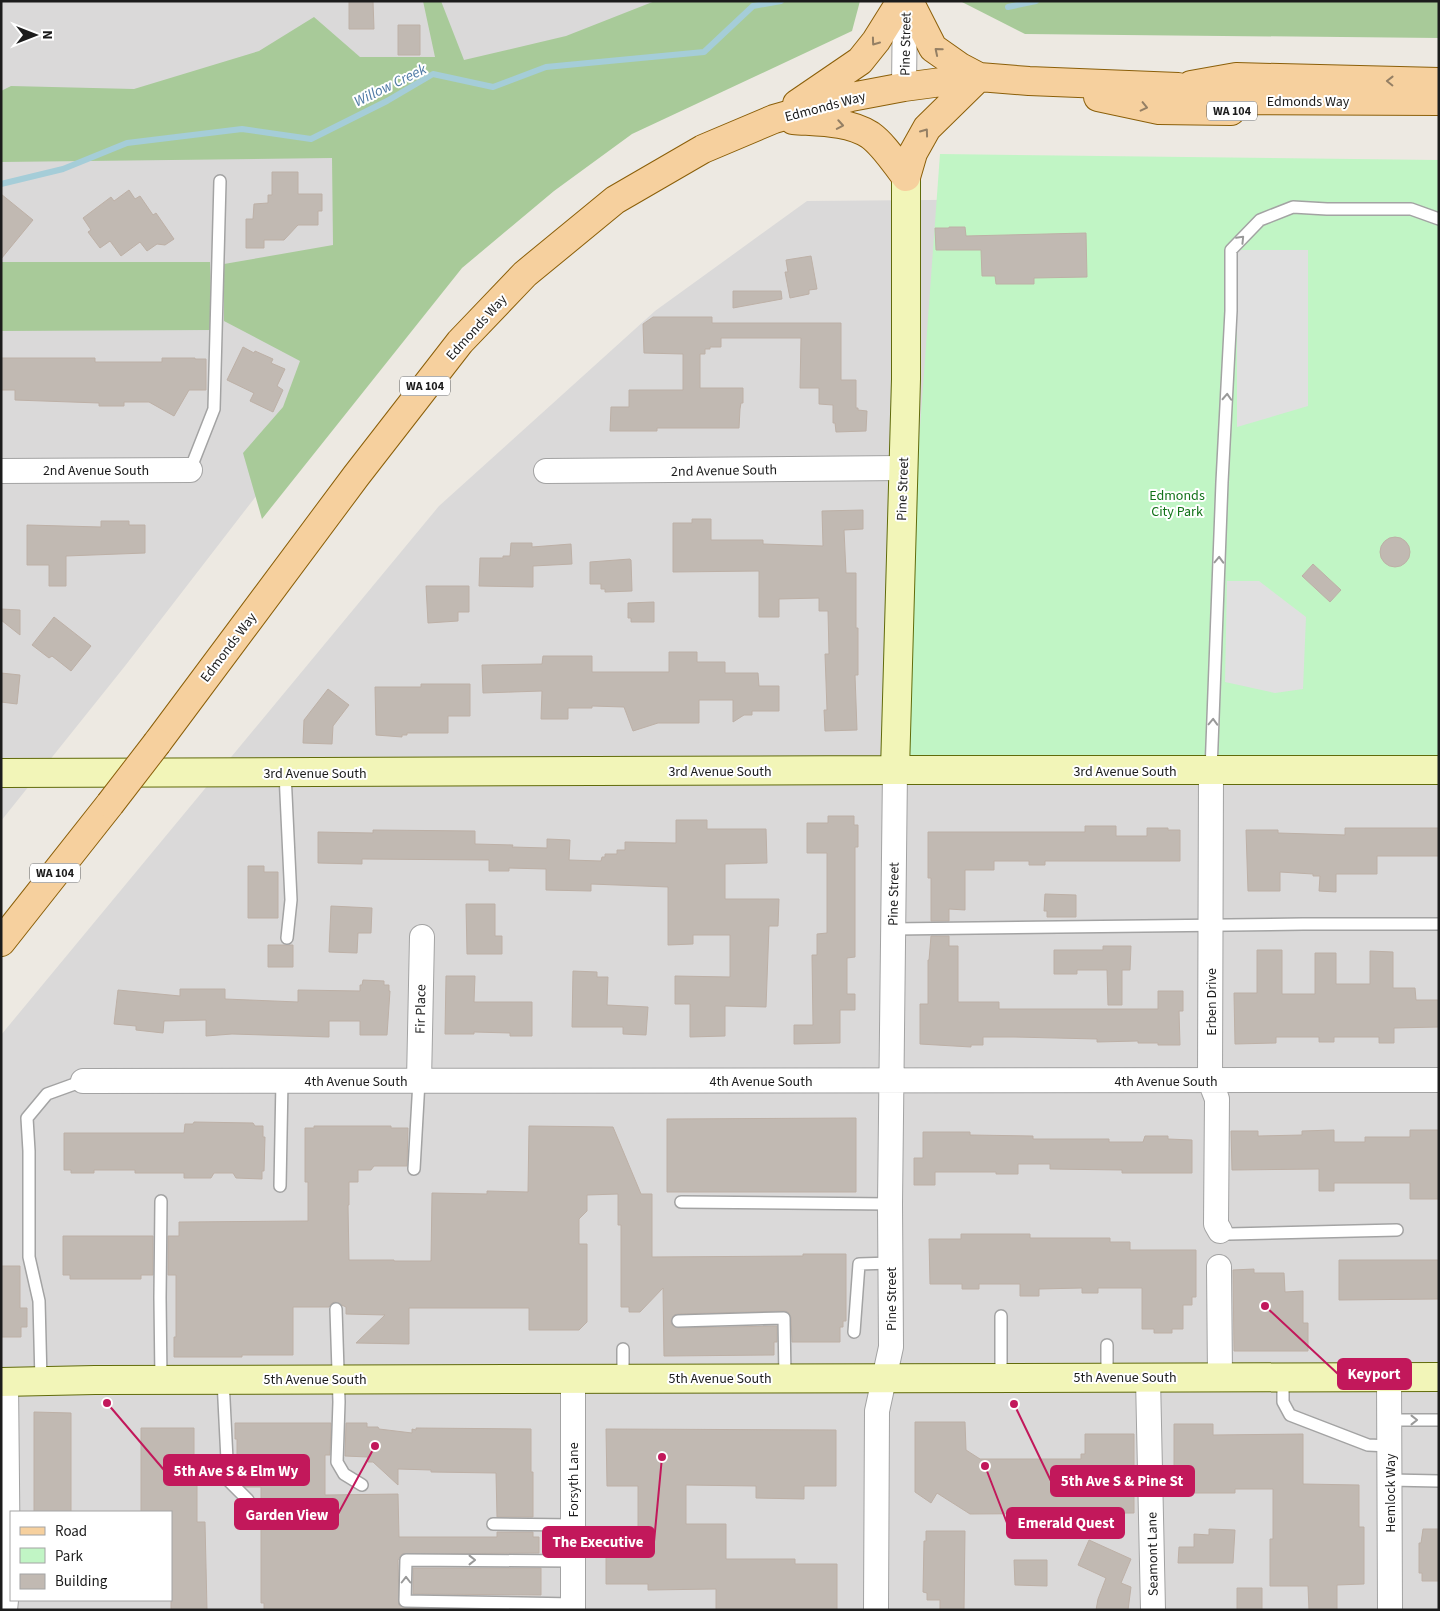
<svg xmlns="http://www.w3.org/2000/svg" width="1440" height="1611" viewBox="0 0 1440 1611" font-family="'Source Sans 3',sans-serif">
  <rect width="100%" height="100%" fill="#ede9e2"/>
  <path fill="#dad9d9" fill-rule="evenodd" d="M1,1H746L388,325L125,666L1,821Z
    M1439,196V1610H1V1035L439,506L655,311L807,201ZM11,1512H171V1600H11Z"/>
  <path fill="#a8ca99" d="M423,1H441L464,60L566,36L655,1H860L852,31L632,134L554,191L462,268L262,519L243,453L283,407L300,361L224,321V264L333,245L332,158L1,162V91L11,86L134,89L259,51L314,17L360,57H435Z
    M960,1H1439V38L1025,34Z
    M1,262H210L212,330L1,331Z"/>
  <path fill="#c1f5c5" d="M940,154L1439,160V769L895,770Z"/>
  <path fill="#e0e0e0" d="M1237,250H1308V406L1237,427Z
    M1227,581H1259L1306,617L1303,689L1275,693L1225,682Z"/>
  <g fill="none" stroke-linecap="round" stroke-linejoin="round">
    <path stroke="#a5cdd8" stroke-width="6" d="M1008,7L1036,1
      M1,184L63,169L127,143L242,129L311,139L387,101L433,74L493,87L546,67L704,52L753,6L781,1"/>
  </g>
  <path fill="#c1b9b2" stroke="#bdb0a6" d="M349,1H373L374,29H349Z
    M398,25H420V55H398Z
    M272,172H298V194H322V211H318V225H298L284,240H264V248H246V219H253L254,204L268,203V195H272Z
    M129,190L135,199L140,196L153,215L156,213L174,239L165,245L157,244L147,251L140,242L121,256L110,241L100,248L88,232L91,230L83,218L111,197L114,201Z
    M1,194L33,220L1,259Z
    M949,227H965L966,236L1086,233L1087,277L1034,278V284H996L995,276H982L981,250H936L935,228H949Z
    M811,256L817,289L809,290V294L790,298L785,272H788L786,260Z
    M733,291H781L782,299L733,308Z
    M653,317H712V323H841V380H856V408H858V410L867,411L866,431L836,432L835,423H833V405L819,404V388H800L801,338H721V347H710V349H705V354H700V388H743V403H741L740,409L739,428H657V431H610L611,407H629V390H683V354L644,353L643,324Z
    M243,347L254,353L255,351L273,359L271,363L285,369L277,386L283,390L273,412L250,401L254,393L227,380Z
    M1,358H95V362H162V358H195V359H206V390H189L174,416L149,402H124V406H99V403L15,400V390H1Z
    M863,510V529L844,530L846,573H856V628H858V675H855L857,730L825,731L824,710H827L825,654H829L828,611H819V598L779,599V617H759V571L673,572V523H692V519H711V540H763V544L823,546L822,511Z
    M101,521H129V525H145V553L66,556V586H49V565H27V525L101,527Z
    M1380 552a15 15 0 1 1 30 0a15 15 0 1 1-30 0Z
    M511,543H532V547L571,544L572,564L533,566V587L479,586L480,558H503V556H510Z
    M630,559L631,560L632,591L605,592V589H601V584H590V562Z
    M1313,564L1341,590L1330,602L1302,576Z
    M426,586H469V612H458V621L428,623Z
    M654,602V622H631V618H628V603Z
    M1,609L20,610V635L1,620Z
    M54,617L91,646L71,671L52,656L49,658L32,645Z
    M669,652H697V662H725V673H758L759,686H779V711H752V715H744L733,722V700H699V723H658L633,731L624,707L592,706V708H568V719H541L542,691L483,693L482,665L542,664L543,656H592V672H669Z
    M1,673L20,675L17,704L1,702Z
    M421,684H470V716H448V733H407V735H402V737L376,735L375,687H421Z
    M328,689L349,705L333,726L332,744L303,743L304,720Z
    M828,816H854V825H858V847H855V957L847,958V994H855V1010H840V1043L794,1044V1025H813L812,955H817V934L827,933V853H807V823H828Z
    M676,820H707V829H766L767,863L725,864V899H779L778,926H769L766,1007L725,1006V1036L690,1037V1004H675V976L730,977V935H693V944L668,945V887L591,884V891L546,890V869L509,868V871H489V860L362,859V864L318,863V832L373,833V830L475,831V844L513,845L512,847L547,848V839L570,840L569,860L601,861L602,857H605V854H617V850H625V842L676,843Z
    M1085,826H1116V836H1147V828H1168V830H1180V861H1045V865H1029V861H994V870H965V910L949,909V921H931V878H928V832H1085Z
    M1345,828H1439V856H1377V874H1336V892L1319,891L1320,876H1313V874L1280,872V891H1248L1246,830H1278V833L1345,835Z
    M248,866H264V872H278V918H248Z
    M1045,894L1076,895V917H1047V911H1044Z
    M466,904H495V936H502V954H467Z
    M331,906L372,908L371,933H358L357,953L329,952Z
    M931,936H949V946H958V1002H999V1009H1158V991H1183V1011H1179L1180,1045H1158V1043H1138V1041L1097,1042V1039L1014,1037H983V1045H971V1047L920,1044V1004H928V960H929Z
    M268,945H293V967H268Z
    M1103,946H1131L1130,970H1122V1005H1108L1107,970H1077V974H1054V950H1103Z
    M1257,950H1282V994H1315V953H1336V984H1370V951L1393,952V988H1415L1416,1000H1439V1027L1394,1028V1043H1379V1037H1334V1042H1319V1037H1276V1043L1235,1044L1234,993H1257Z
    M573,971L597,972V977H608L607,1005L648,1007L646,1035L623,1034V1027H572Z
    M446,976H475L474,1002H532V1036H510V1033L474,1032V1034H445Z
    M363,980L384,981V985H389V991H390L387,1035H360V1021H329V1037L232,1034L206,1036V1020L164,1021L163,1033L136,1030V1026L114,1024L118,990L180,996V989H225V999L298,1002V990L360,991V985H362Z
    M856,1118V1192H667V1119Z
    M194,1122L253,1123L255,1126H263V1137H265L264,1171H262V1179L236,1178L233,1173H214L211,1178H184V1173H135V1170H94V1173H71V1170H64V1133H184L185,1124H193Z
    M314,1126H391V1128H408L407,1166H374L371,1170H358V1182H349V1205H348L349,1260H394V1261H431L432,1193L487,1194V1191L528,1192L529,1126L613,1127L641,1194H652V1257L803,1256V1254H846V1321H843V1327H840V1342H792L791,1317L788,1312L784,1311L678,1314L674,1315L671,1321L672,1325L678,1328L777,1326V1342H774V1355L664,1356L663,1288L640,1312H629V1307H621V1225H618V1194L587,1195V1211L579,1219V1244H587V1322L579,1330H529V1308H409V1344L356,1343L385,1315L346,1314V1307L335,1302L332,1303L329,1307H293V1355H242V1357H174V1337H176V1275H168V1236H179V1222L308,1221V1182H305V1128H314Z
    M1334,1130V1142H1365V1137H1410V1130H1439V1199H1410V1183H1334V1191H1319V1169L1232,1170L1231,1131H1258V1136L1302,1135V1131Z
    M923,1132H970V1135L1033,1136V1139H1109V1142H1143L1145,1136H1168V1139L1192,1140V1173H1122V1170L1050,1169V1164H1018V1174H996V1172H935V1185H914V1158H923Z
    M961,1234H1030V1238H1110V1242H1130V1250H1196V1297H1192V1305H1183V1329H1172V1333H1154V1329H1142V1288H1098V1293H1082V1288L1039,1289V1296H1020V1284H979V1289H962V1284H930L929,1239H961Z
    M63,1236H153V1275H141V1279H70V1275H63Z
    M1339,1260H1439V1299L1339,1300Z
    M1,1266H20V1308H27V1327H21V1337H1Z
    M1254,1269V1273H1284L1285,1292L1303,1291V1323H1308V1351H1234L1233,1270Z
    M34,1412L71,1413V1512H34Z
    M915,1422H965L966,1450L980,1459H1081V1454H1085V1434H1134V1513L970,1514L937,1493L931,1503L915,1492Z
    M235,1423H331L330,1455H325V1495L398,1494L399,1537H497V1532H533V1537H539V1553L402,1554L398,1560L399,1605L405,1608L436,1610H264V1603H261V1487H245L241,1482V1474H237V1439H235Z
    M346,1423H367V1427H378L379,1429L412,1433V1429L416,1430V1428L531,1429V1472H533V1517H497L496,1473L431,1472V1470L398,1469V1485L373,1462H368V1457L345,1456Z
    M1174,1424H1213V1435L1303,1434V1484L1359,1485V1527H1364V1584L1337,1585V1610H1309L1308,1586H1270V1539H1273V1489H1235V1493H1192V1490H1174Z
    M141,1428H194V1474H197V1522H205L207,1610H171V1512H141Z
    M606,1429L836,1430V1486H804V1499L756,1498V1486L686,1485V1524H726V1559H795V1564H837V1610H716V1589L648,1590V1584H606V1527H638V1486H607Z
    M1209,1529L1235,1530L1233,1563H1178L1179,1547H1194V1534L1209,1535Z
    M1423,1529H1439V1581H1422V1573H1419V1543H1421Z
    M926,1531H965L964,1610H940V1600H927V1593L923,1592L924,1541H926Z
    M1089,1540L1131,1559L1121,1583L1131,1587L1128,1610H1096L1098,1599L1106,1578L1078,1565Z
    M1014,1560H1047V1586L1015,1585Z
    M413,1568H541V1595L413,1594Z
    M1237,1588H1262V1610H1237Z"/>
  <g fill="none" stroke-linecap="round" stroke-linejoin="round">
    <g stroke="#a3a3a3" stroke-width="14">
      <path id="lane" d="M190,470L214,409L220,181
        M1211,771L1222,482L1231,311V250L1260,220L1293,207L1327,209H1411L1439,219
        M285,773L291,900L287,938
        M893,929L1303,924H1439
        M414,1169L419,1081
        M280,1186L282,1081
        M161,1201L160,1298L161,1380
        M681,1202L890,1204
        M1220,1231L1229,1234L1397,1230
        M336,1309L339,1402L337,1462L344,1474L362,1485
        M1001,1316V1377
        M678,1321L784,1318L785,1378
        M854,1332L859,1264L891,1263
        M1107,1345V1377
        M1283,1377V1402L1290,1415L1368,1445L1389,1446
        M623,1379V1349
        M223,1380L228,1480L248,1500
        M41,1381L39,1301L29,1257V1151L27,1118L47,1094L83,1081
        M1390,1420H1439
        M1390,1480L1439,1481
        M493,1524L573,1525
        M572,1561L406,1560L405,1601L573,1604"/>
    </g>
    <g stroke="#a3a3a3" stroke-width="26">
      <path id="street" d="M904,87L905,1
        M1,471L190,470
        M546,471L903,468
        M1211,771L1210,1081L1217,1099L1216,1224L1220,1231
        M83,1081L1439,1080
        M419,1081L422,937
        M1219,1267L1220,1377
        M1389,1377L1390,1610
        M1148,1378L1153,1610
        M5,1610L8,1581L6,1382
        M573,1610V1379
        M876,1610L877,1411L891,1347L890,1204L895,770"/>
    </g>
    <g stroke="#616b0b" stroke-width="30">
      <path id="secondary" d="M895,770L906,379V177
        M1,773L895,770H1439
        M1,1382L95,1380L1439,1377"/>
    </g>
    <g stroke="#8b5f09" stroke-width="30">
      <path id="primary" d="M909,1L933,48L960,67L979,77
        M1191,85L1236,77L1439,82
        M1098,97L1159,110L1231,111
        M797,104L860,61L876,41L901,1
        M793,120C818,122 848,121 870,135C884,145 895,163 906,177
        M906,177L913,153L927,128L979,77
        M157,743L356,476L460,342L525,274L615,200L703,149L774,119L851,97L904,87L979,77L1029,81L1178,87L1234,100L1439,101
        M1,942L110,804"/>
    </g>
    <use href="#lane" stroke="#fff" stroke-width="11"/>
    <use href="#street" stroke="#fff" stroke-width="24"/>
    <use href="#secondary" stroke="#f2f5b8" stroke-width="28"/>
    <use href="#primary" stroke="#f6d09e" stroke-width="28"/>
    <g stroke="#8b5f09" stroke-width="30" stroke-linecap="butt">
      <path id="primary-bridge" d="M110,804L157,743"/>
    </g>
    <use href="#primary-bridge" stroke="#f6d09e" stroke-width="28"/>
  </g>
  <defs><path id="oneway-chevron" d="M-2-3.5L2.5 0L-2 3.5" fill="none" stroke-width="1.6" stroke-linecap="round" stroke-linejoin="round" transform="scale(1.25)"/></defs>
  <g stroke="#947f64">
    <use href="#oneway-chevron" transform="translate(875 42) rotate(126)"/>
    <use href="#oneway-chevron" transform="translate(938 51) rotate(-140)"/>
    <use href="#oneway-chevron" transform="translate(1390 81) rotate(-179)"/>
    <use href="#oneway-chevron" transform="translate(1144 107) rotate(13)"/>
    <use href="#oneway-chevron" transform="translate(840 125) rotate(10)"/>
    <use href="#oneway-chevron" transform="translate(925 132) rotate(-54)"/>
  </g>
  <g stroke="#999">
    <use href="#oneway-chevron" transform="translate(1241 239) rotate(-46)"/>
    <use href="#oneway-chevron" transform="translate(1227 397) rotate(-87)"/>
    <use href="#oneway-chevron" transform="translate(1219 560) rotate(-88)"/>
    <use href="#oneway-chevron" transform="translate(1213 722) rotate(-88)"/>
    <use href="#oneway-chevron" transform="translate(1414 1420)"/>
    <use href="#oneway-chevron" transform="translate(472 1560)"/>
    <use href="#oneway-chevron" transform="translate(406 1580) rotate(-90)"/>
  </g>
  <g text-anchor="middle" stroke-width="4" stroke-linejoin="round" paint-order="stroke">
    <g fill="#fff" stroke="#606060" stroke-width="1">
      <rect x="1207" y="101.5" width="50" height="19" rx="4"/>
      <rect x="400" y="376.5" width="50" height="19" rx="4"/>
      <rect x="30" y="863.5" width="50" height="19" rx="4"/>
    </g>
    <g font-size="12" font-weight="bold" fill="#1c1c1c">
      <text x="1232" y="115">WA 104</text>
      <text x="425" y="390">WA 104</text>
      <text x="55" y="877">WA 104</text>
    </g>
    <g font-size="14" fill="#1c1c1c" stroke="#fff">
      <text transform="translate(905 44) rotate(-89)" y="5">Pine Street</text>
      <text x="1308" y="106">Edmonds Way</text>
      <text transform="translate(825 106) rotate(-15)" y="5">Edmonds Way</text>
      <text transform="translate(476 327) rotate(-48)" y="5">Edmonds Way</text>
      <text x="96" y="475">2nd Avenue South</text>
      <text transform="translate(724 470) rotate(-1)" y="5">2nd Avenue South</text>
      <text transform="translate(902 489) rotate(-88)" y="5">Pine Street</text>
      <text transform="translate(228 647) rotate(-53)" y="5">Edmonds Way</text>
      <text x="720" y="776">3rd Avenue South</text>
      <text x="1125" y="776">3rd Avenue South</text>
      <text x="315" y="778">3rd Avenue South</text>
      <text transform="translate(893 894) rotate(-89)" y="5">Pine Street</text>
      <text transform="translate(1211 1002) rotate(-90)" y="5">Erben Drive</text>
      <text transform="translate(420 1009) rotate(-89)" y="5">Fir Place</text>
      <text x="356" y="1086">4th Avenue South</text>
      <text x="761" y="1086">4th Avenue South</text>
      <text x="1166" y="1086">4th Avenue South</text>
      <text transform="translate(891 1299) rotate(-90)" y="5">Pine Street</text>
      <text x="1125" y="1382">5th Avenue South</text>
      <text x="720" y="1383">5th Avenue South</text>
      <text x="315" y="1384">5th Avenue South</text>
      <text transform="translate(573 1480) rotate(-90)" y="5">Forsyth Lane</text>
      <text transform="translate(1390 1493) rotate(-90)" y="5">Hemlock Way</text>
      <text transform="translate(1152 1554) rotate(-91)" y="5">Seamont Lane</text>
    </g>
    <g font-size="14" fill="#127219" stroke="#fff">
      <text x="1177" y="500">Edmonds<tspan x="1177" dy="16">City Park</tspan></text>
    </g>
    <g font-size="15" font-style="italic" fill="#4f7aa5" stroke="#fff">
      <text transform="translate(390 85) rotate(-26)" y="5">Willow Creek</text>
    </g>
  </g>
  <path fill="none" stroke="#c2185b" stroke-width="2" d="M1265 1306L1338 1374M107 1403L164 1470M1014 1404L1051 1481M375 1446L338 1514M985 1466L1007 1523M662 1457L654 1542"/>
  <g fill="#c2185b" stroke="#fff" stroke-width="2">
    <circle cx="1265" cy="1306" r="5"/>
    <circle cx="107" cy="1403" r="5"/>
    <circle cx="1014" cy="1404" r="5"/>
    <circle cx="375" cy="1446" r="5"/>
    <circle cx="985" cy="1466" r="5"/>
    <circle cx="662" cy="1457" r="5"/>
  </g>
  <g fill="#c2185b" stroke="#c2185b" stroke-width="2">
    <rect x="1338" y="1359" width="73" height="30" rx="5"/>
    <rect x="164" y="1455" width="145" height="30" rx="5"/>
    <rect x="1051" y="1466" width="143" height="30" rx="5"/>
    <rect x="235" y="1499" width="103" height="30" rx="5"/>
    <rect x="1007" y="1508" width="117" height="30" rx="5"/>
    <rect x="543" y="1527" width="111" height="30" rx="5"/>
  </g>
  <g font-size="15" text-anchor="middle" font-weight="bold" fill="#fff">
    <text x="1374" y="1379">Keyport</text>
    <text x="236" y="1476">5th Ave S &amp; Elm Wy</text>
    <text x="1122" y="1486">5th Ave S &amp; Pine St</text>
    <text x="287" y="1520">Garden View</text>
    <text x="1066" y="1528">Emerald Quest</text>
    <text x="598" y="1547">The Executive</text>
  </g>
  <rect width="1440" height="1611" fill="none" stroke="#1c1c1c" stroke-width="5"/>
  <rect x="10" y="1511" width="162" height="90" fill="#ffffff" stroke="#a4a4a4"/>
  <rect x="20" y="1527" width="25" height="8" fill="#f6d09e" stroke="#a4a4a4"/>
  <text x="55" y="1536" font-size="15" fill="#1c1c1c">Road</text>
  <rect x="20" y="1548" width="25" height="15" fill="#c1f5c5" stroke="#a4a4a4"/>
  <text x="55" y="1561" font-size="15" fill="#1c1c1c">Park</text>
  <rect x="20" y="1574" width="25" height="15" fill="#c1b9b2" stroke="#a4a4a4"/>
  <text x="55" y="1586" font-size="15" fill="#1c1c1c">Building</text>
  <g transform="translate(35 35) rotate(90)" stroke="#ffffff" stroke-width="4" paint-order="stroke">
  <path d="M0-4L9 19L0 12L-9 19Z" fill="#1c1c1c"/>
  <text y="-8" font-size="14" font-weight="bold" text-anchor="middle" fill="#1c1c1c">N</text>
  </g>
</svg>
